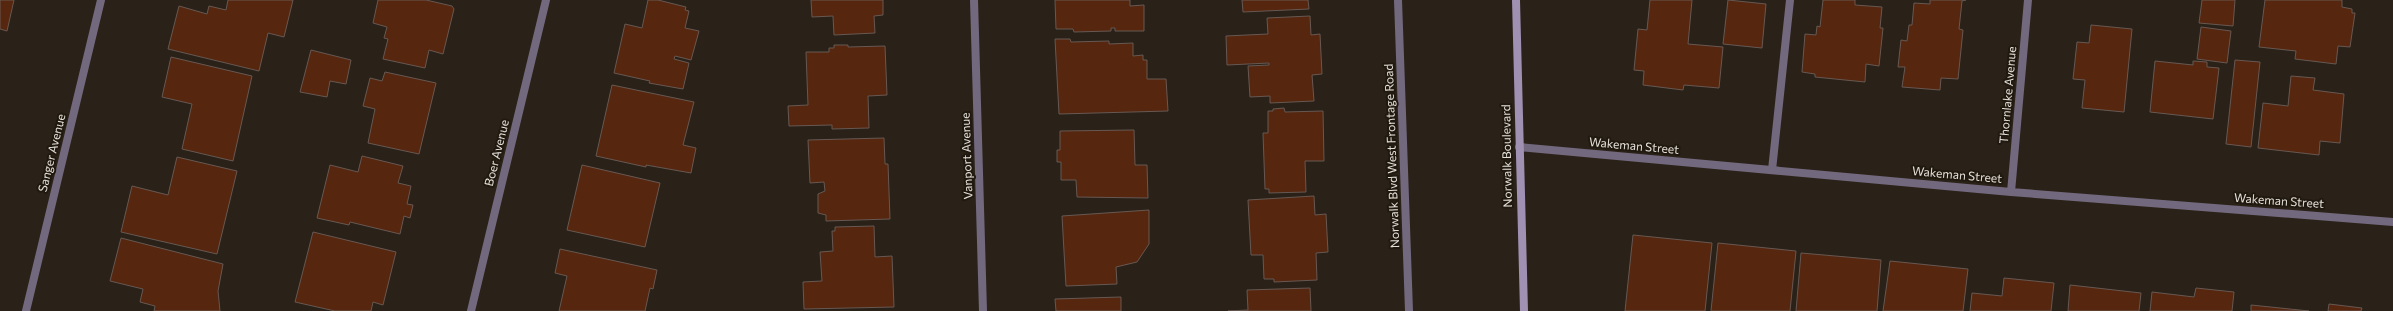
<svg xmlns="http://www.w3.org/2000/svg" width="2393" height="311" viewBox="0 0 2393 311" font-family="Commissioner,sans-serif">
  <rect width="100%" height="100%" fill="#2a2218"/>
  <path fill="#56260f" stroke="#675852" d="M0,0H14L7,31L0,29Z
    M228,0H293L284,37L268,33L259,71L168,49L179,6L207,14L209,6L226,10Z
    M378,0H426L452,6L454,9L443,54L429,50L425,68L383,59L388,39L384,38L387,27L373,23Z
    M648,0H658L686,7L685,10L689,11L685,28L699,31L691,60L675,56L674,59L689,63L683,89L649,83L650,81L614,73L625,24L642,28Z
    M811,0H883V15L874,16L875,33L834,35L833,16L812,17Z
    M1055,0H1130V6L1144,5V31H1115V28H1111V31L1074,32L1073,29H1056Z
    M1242,0H1308L1309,9L1243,12Z
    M1650,0H1692L1688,44L1723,47L1719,88L1684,85L1683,90L1643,85L1644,71L1634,70L1638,29L1647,30Z
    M1728,0L1766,4L1762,48L1723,44Z
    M1823,0H1855V5L1882,7L1880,28H1883L1879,66L1866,64L1865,82L1815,77V74L1802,72L1805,34L1816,35L1817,26L1820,27Z
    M1930,0H1966L1962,1L1959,29L1963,30L1958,79L1941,78L1940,90L1902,87L1905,67H1898L1901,40L1907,41L1909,25H1912L1914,3L1930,4Z
    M2202,0H2235L2233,26L2199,23Z
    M2265,0H2342V7L2352,9V13H2355L2350,47L2338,46L2336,64L2295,59L2296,51L2259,47Z
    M1310,16L1311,35L1320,34L1322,74L1312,75L1314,101L1270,103V96L1250,97L1248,66L1269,65V63L1227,65L1226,36L1268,34L1267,18Z
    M2091,25L2132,29L2124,112L2082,108L2085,80L2073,79L2077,42L2089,43Z
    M2201,27L2231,31L2227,63L2197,59Z
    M1055,39H1070L1071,42L1109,41V44L1133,43V56L1143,55V60H1147V79H1166L1168,111L1059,114Z
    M834,45H848V47L885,46L887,95L868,96L869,128L832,129V125L789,126L788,106L808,105L806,52H829V48H834Z
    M311,50L351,60L346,84L330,81L327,97L300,92Z
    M171,57L252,76L233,161L182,149L192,104L162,97Z
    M2235,60L2260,62L2251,147L2226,144Z
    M2155,61L2193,65V61L2207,62V67L2219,68L2213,119L2150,112Z
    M385,72L436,83L419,154L368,143L375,109L363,106L370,78L382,81Z
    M2291,76L2315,78L2313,90L2344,94L2340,143L2320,141L2319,155L2258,148L2263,103L2288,106Z
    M612,85L694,102L683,145L696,148L691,173L646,165V167L596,156Z
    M1284,108L1285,112L1323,111L1324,161H1305L1306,192L1269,193V189H1265L1263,133H1268V111H1273V109Z
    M1134,130L1135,165H1147L1148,198L1077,197L1076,180H1061V162H1057V150H1060V131Z
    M884,138L885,164H888L890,219L826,221V215L818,213V194L825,191L824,182L810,183L808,140Z
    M362,156L403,166L398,183L411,186L407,204L413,205L410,218L404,216L400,234L350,222L349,225L317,218L330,165L358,172Z
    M177,157L237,171L217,254L121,232L132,186L168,195Z
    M582,165L660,183L645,247L567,230Z
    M1314,196L1315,215L1326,214L1328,252L1316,253L1317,280L1274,282V279H1264L1263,255H1251L1248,200Z
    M1149,210V244L1137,262L1116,267L1117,284L1066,286L1062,216Z
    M874,226L875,257L892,256L894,307L804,309L803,282L822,281L820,252L833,251L832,231H835V227Z
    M313,232L396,252L383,305L373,302L371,311H335L295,302Z
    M1633,235L1712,243L1705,311H1625Z
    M121,238L223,264L218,291L220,311H154L155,306L140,302L143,289L110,281Z
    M1718,243L1796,251L1790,311H1711Z
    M560,249L657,270L653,289L650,288L645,311H559L567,276L555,273Z
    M1801,253L1881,260L1877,311H1796Z
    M1890,261L1968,269L1963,311H1883Z
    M2004,278L2054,283L2051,311H1970L1972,293L2002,296Z
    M2070,285L2141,293L2139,311H2068Z
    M1310,288L1311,311H1228L1248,310L1247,290Z
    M2196,288L2234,292L2232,311H2150L2152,292L2194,297Z
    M1121,297V311H1056L1055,299Z
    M2329,304L2362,308L2361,311H2328Z
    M2251,305L2309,311H2251Z"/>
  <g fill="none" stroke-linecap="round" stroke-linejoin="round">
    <path stroke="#72697e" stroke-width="8" d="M1398,0L1409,311
      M1772,170L1790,0"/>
    <path stroke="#72697e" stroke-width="8" d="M974,0L983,311
      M1519,147L2011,192L2393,222
      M2011,192L2028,0
      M26,311L101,0
      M471,311L546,0"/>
    <path stroke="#a090b2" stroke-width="8" d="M1516,0L1524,311"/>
  </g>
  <g text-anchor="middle" stroke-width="4" stroke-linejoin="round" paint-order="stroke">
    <g font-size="12" fill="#e4dfd9" stroke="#20190f">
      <text transform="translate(2008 95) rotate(-85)" y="4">Thornlake Avenue</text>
      <text transform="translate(1634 146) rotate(5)" y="4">Wakeman Street</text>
      <text transform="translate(52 153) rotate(-76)" y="4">Sanger Avenue</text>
      <text transform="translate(497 153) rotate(-76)" y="4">Boer Avenue</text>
      <text transform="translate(967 156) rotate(-92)" y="4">Vanport Avenue</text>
      <text transform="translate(1392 156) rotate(-92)" y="4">Norwalk Blvd West Frontage Road</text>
      <text transform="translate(1507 156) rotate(-91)" y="4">Norwalk Boulevard</text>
      <text transform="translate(1957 175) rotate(5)" y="4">Wakeman Street</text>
      <text transform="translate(2279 201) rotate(4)" y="4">Wakeman Street</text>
    </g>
  </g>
</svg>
